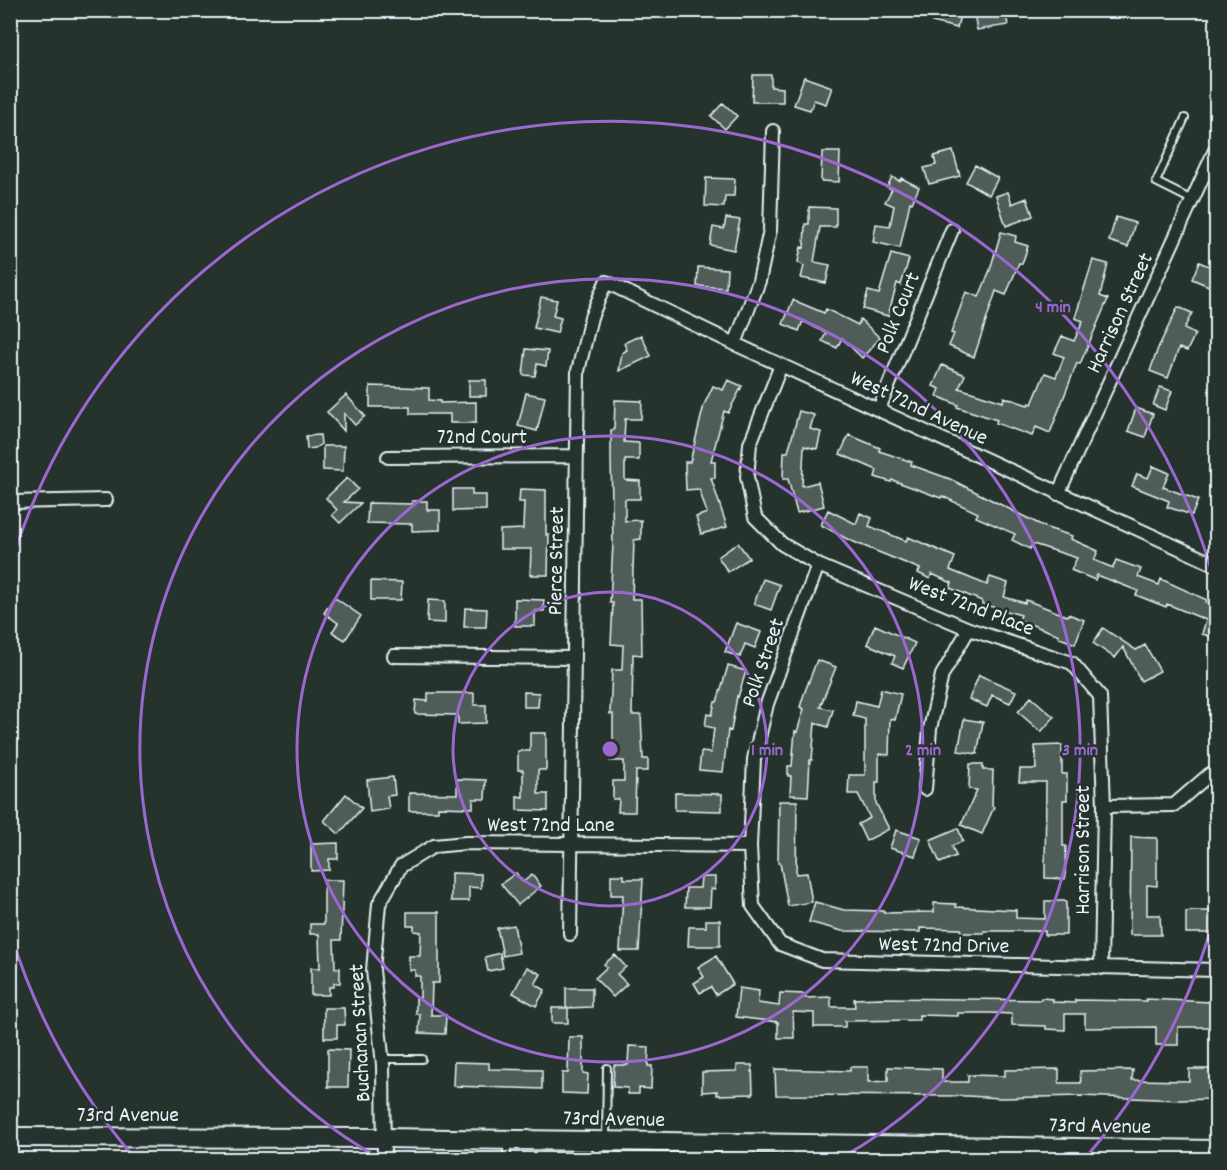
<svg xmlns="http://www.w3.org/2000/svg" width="1227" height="1170" viewBox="0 0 1227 1170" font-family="Dekko,sans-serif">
  <rect width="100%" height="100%" fill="#26332d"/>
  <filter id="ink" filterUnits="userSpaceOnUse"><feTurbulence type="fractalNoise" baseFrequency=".0167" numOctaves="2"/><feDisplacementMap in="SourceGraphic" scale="12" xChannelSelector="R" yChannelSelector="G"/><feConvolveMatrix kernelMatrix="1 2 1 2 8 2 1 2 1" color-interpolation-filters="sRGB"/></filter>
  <g filter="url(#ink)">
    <path fill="#505c59" stroke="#e8f1f8" stroke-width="1.5" d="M934,10H961L957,28L932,22Z
      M988,10H1005L1008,25L977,30L974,13Z
      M753,75H771V87L783,88V102H752Z
      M804,77L832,87L826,104L814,100L810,110L794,105Z
      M723,103L737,116L725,129L711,116Z
      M953,151L960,176L929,184L924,168L936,165L934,156Z
      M822,152H840L839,182L821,181Z
      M975,165L998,178L989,195L966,182Z
      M892,177L900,181L901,178L919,187L912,203L910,202L900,248L873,242L876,224L890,226L894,206L885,202L892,189L887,187Z
      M706,178L735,179L734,196H725L724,207L705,206Z
      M1008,192L1012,204L1027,198L1033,216L1006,226L996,196Z
      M809,207L836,208V227H820L814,262L830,265L826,283L801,278L804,266L798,262L801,247L804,248L805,224H809Z
      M1116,217L1135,223L1128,247L1109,241Z
      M726,218L740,220L734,250L710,245L713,227L724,229Z
      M1001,232L1016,236L1015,242L1028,246L1022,264L1019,263L1006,295L996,291L974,357L949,346L954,334L951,333L966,292L979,297L990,270Z
      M891,254L909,259L901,285L897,283L888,316L863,309L868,291L879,294Z
      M1093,260L1108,264L1100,296L1108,299L1080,364L1077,363L1050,433L1036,427L1032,436L996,423L997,420L957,407L958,405L937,396L940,389L933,386L942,365L965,375L959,388L1003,402L1004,397L1028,405L1029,403L1032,404L1045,373L1056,377L1064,357L1054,353L1062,336L1074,341L1083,321L1075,318Z
      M1199,262L1216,269V289L1192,279Z
      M698,267L727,269L726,288L697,286Z
      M541,297L557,300L553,316L561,318L557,333L534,328Z
      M793,300L824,313L826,309L858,325L860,319L880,338L862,358L842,338L837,348L822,341L826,333L803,321L799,331L783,324Z
      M1178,307L1192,313L1184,329L1195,334L1187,351L1179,348L1168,378L1150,371L1158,348Z
      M641,335L651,356L619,371L622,353L627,350L624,343Z
      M526,349L548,351L546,366L537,364L535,376L523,375Z
      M469,380H486V396H469Z
      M728,380L742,386L728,413L724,411L711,461H715V478H711L727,527L701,534L696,517L707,513L699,489L686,490L685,462H690L704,405L713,386L723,390Z
      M370,386L429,388V400L440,401V403L476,402V423H450V414H410V407H370Z
      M1160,387L1172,391L1165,410L1153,405Z
      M526,393L545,397L537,431L518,426Z
      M346,395L365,416L355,425L344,413V431L327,412Z
      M615,400L642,401L641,419H625L624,442L639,443V460H625V480L640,481V499H625V521L641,520V539L634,540L632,599H641L642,655L633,654L632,715H641L643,759H648V771H636L635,812H618L619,799H613V781H624V761H610L611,744H613V714H610L612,670H622L623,645L611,644L613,603H610L613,543L611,460V430H614Z
      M1136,408L1153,414L1145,437L1128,431Z
      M799,411L814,415L810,429L821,432L817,449L804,446L802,486L818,482L824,506L797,513L788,479H783L784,452H788Z
      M320,435L321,444L315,448L307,449L306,436Z
      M849,435L880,448L879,451L912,462L911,465L950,479L1047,528L1072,536L1071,539L1098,551L1094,560L1113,568L1116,560L1141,569L1138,577L1159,585L1161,579L1207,600L1206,602L1211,604L1213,594H1216V638L1202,634L1206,620L1167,604L1166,607L1136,595L1138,591L1097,575L1095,580L1071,570L1077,558L1033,544L1030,549L1012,540L1015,534L976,517L978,513L942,496L941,498L892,480L891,482L875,477L877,470L840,454Z
      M323,446H344L343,471L323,470Z
      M1153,466L1169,473L1163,487L1198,500L1192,515L1167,507L1169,501L1132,486L1137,474L1148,478Z
      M347,478L358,489L344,502L361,503L340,523L332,515L337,510L326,498Z
      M453,489H472V495H486V510L453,511Z
      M520,489L546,490V535H549L548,575H530L531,549H500V530L523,529L524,502H519Z
      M412,501H427V510H440V530L412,531V524L367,523L368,503L412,504Z
      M828,510L856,524L860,513L872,518L869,526L906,541L908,537L955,557L950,570L987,585L990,577L1008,583L1004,597L1025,603L1026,600L1067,616L1068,614L1084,620L1075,644L1058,637L1059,635L1019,620L1021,615L982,604V601L950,588L952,583L932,574L930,579L918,573L920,569L849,540L821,525Z
      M738,543L749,558L728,572L718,557Z
      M763,579L780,585L771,610L754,604Z
      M371,581L402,582L401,600H371Z
      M334,597L361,616L345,640L332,632L338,623L324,613Z
      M515,599L544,600V611H535V626H515Z
      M428,600L445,601V623L427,622Z
      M465,608L487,609L486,627H464Z
      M736,623L761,632L755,648L745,644L740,657L725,652Z
      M875,625L915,643L903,668L892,663L895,656L867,644Z
      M1103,628L1136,650L1145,645L1160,671L1141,681L1123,647L1115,658L1093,643Z
      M817,660L836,667L820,707L833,710L828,727L815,723L812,760H810L808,796L790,795L791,776H788V766H792L795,731L797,732L804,709L800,707L804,694Z
      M728,666L746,671L738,697L737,696L731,731L728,730L723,772L699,770L701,752L711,753L714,728L705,726L707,714L712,715L715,702H717Z
      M979,675L1016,691L1010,703L992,695L987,707L969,699Z
      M881,689L901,694L895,720L890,719L889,755L879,754V782H876V803L889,829L866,841L858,824L870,818L858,794H848L849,775H865V719L853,716L856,701L877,706Z
      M524,692L539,693L538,707H524Z
      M428,693H474V705H486V723L458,724V715L415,714L416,700L428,701Z
      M1031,697L1054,717L1041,732L1018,712Z
      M964,719L983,722L977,754L958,751Z
      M530,733H546V770H538V794H548V811L517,810V796L523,797V770H518V751H530Z
      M1062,745V774H1067V800H1063V846H1066L1065,879L1045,878L1046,782H1019L1020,769H1036L1035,746Z
      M970,764H983V770H993L992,806L994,807L982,834L961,825L977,790L969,789Z
      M393,777L395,795L387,796L389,809L370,812L367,780Z
      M457,779L486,780L485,799H473V808L438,807V811H409V793L457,794Z
      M675,793L722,794V811L675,810Z
      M346,794L362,808L339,834L324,821Z
      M779,801H797L796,874L807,873L812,902L788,906L780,863H778Z
      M958,828L963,841L952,846L956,856L940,863L930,840Z
      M896,830L921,838L915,856L890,848Z
      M1131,837L1157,838V886L1147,885V915H1160L1161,935H1130Z
      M338,843V859H329V870L311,871V844Z
      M451,873L481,874V888L469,887V901H451Z
      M516,873L523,882L532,875L541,886L518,905L501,884Z
      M611,875H624V879H643L639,951H620L623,895H611Z
      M701,877H715V890L711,889L710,907H685L686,888H700Z
      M324,880H343L341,940H334L335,968H340V983H334V987H329V995H311V968H320L319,934H310V924H324Z
      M1045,901H1066V935H1045V931H984V933H961V929L920,928V932L842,931L809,922L815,902L844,910L884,911V913L934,912V903L956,904V907L1016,910V918L1045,919Z
      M1194,911H1216V933H1186V912Z
      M407,912H439V983H432L431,1015H446L445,1034L419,1033L420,1014H416V998H420V976H415V970H409V956H420L421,932L414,931V926H407Z
      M706,920H720V946H688L689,927H706Z
      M514,925L519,953L503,956L497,928Z
      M500,953L503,968L488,971L485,957Z
      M615,955L626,967L617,974L627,984L613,997L595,978L607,967L604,964Z
      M716,956L733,984L716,995L711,987L700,993L694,983L704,977L698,967Z
      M527,967L541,974L535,984L545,990L536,1006L513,993Z
      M566,988H592V1007L566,1008Z
      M739,988L759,991L758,1003L779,1006L780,993L805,994V998L831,997V1007H855L854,999L881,998L1041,1000V998L1053,999V1002L1075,1003V1000L1146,1001V999L1211,1002V1027H1178V1045H1156V1027L1085,1028V1014H1065V1030L1046,1029V1026L1012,1025V1014L990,1013H958V1016L919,1015V1020L845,1021V1027H814V1013L793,1012L794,1038H778V1022L736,1017Z
      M324,1008H344L345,1025H337V1038H324Z
      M552,1008H568V1023H552Z
      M569,1037H583V1073L588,1074L587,1094L562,1093V1073H568Z
      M629,1046L649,1047L648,1066H652L651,1089L639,1088V1094H628V1088L613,1087L614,1065H628Z
      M328,1049L349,1050L348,1087H328Z
      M454,1062L489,1063V1069L542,1070V1089L453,1086Z
      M737,1065H752L753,1094L717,1095V1091L702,1092V1072L737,1071Z
      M850,1067H868V1082L888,1081V1067L942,1069V1082H968V1075L1005,1076V1070L1059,1069V1083H1081L1080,1071L1133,1070L1132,1080L1189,1081V1069H1216V1088H1208V1099L1181,1100L1081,1096L1000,1098L968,1096L776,1095L775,1069L850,1071Z"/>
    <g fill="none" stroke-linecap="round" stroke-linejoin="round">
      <g stroke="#e8f1f8" stroke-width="10">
        <path id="lane" d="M1185,118L1156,182L1192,200
          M383,1059H422
          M606,1139L607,1068
          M749,1146L750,1160
          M507,1160V1143
          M597,1160V1144"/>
      </g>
      <g stroke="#e8f1f8" stroke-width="16">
        <path id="street" d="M735,344L759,281L770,230L773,131
          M781,365L750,444L747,477L755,517L782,544L818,565L969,629L1072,663L1100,696L1104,806L1101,968
          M879,409L952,230
          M388,457L576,456
          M1058,494L1216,148
          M10,502L106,500
          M818,565L767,704L754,759L750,846L753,906L780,944L822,960L1216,970
          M394,656L573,658
          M925,789L930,729L942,675L969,629
          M1104,806L1174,805L1210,774
          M570,934L578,371L591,317L606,282L735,344L1216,565
          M384,1160L383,1065L373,970L379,904L401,866L434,846L466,843L750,846"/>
      </g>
      <g stroke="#e8f1f8" stroke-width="22">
        <path id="secondary" d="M10,1137L384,1138L1216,1150"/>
      </g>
      <use href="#lane" stroke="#26332d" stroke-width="6"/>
      <use href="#street" stroke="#26332d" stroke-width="12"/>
      <use href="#secondary" stroke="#26332d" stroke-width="18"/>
    </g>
  </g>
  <g fill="none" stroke="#9c67d0" stroke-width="3">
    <circle cx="610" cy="749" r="157"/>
    <circle cx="610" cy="749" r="313"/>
    <path d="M379 1158A470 470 0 1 1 841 1158"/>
    <path d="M1216 911A627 627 0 0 1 1087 1156M133 1156A627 627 0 0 1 12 938M12 560A627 627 0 0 1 1216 587"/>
  </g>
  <g text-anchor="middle" stroke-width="5" stroke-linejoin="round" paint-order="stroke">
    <g font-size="22" fill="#e8f1f8" stroke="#26332d">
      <text transform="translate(896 312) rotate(-68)" y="8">Polk Court</text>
      <text transform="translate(1118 312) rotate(-65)" y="8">Harrison Street</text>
      <text transform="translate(920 406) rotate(25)" y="8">West 72nd Avenue</text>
      <text x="482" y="443">72nd Court</text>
      <text transform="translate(554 561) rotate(-89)" y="8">Pierce Street</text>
      <text transform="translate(972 604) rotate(21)" y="8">West 72nd Place</text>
      <text transform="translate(761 662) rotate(-71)" y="8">Polk Street</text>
      <text x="551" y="831">West 72nd Lane</text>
      <text transform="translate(1081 850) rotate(-90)" y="8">Harrison Street</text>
      <text transform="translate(944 943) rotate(1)" y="8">West 72nd Drive</text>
      <text transform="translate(358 1033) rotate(-93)" y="8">Buchanan Street</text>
      <text x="128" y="1121">73rd Avenue</text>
      <text transform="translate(614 1117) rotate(1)" y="8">73rd Avenue</text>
      <text transform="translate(1100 1124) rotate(1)" y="8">73rd Avenue</text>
    </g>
  </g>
  <circle cx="610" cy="749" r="9" fill="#9c67d0" stroke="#26332d" stroke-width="3"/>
  <g font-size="18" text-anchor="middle" font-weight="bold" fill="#9c67d0" stroke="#26332d" stroke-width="5" stroke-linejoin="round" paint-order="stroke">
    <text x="1053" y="312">4 min</text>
    <text x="767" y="755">1 min</text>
    <text x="923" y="755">2 min</text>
    <text x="1080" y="755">3 min</text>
  </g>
  <rect width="1227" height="1170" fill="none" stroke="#26332d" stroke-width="36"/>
  <rect x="18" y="18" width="1191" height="1134" fill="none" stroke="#e8f1f8" stroke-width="2" filter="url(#ink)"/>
</svg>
